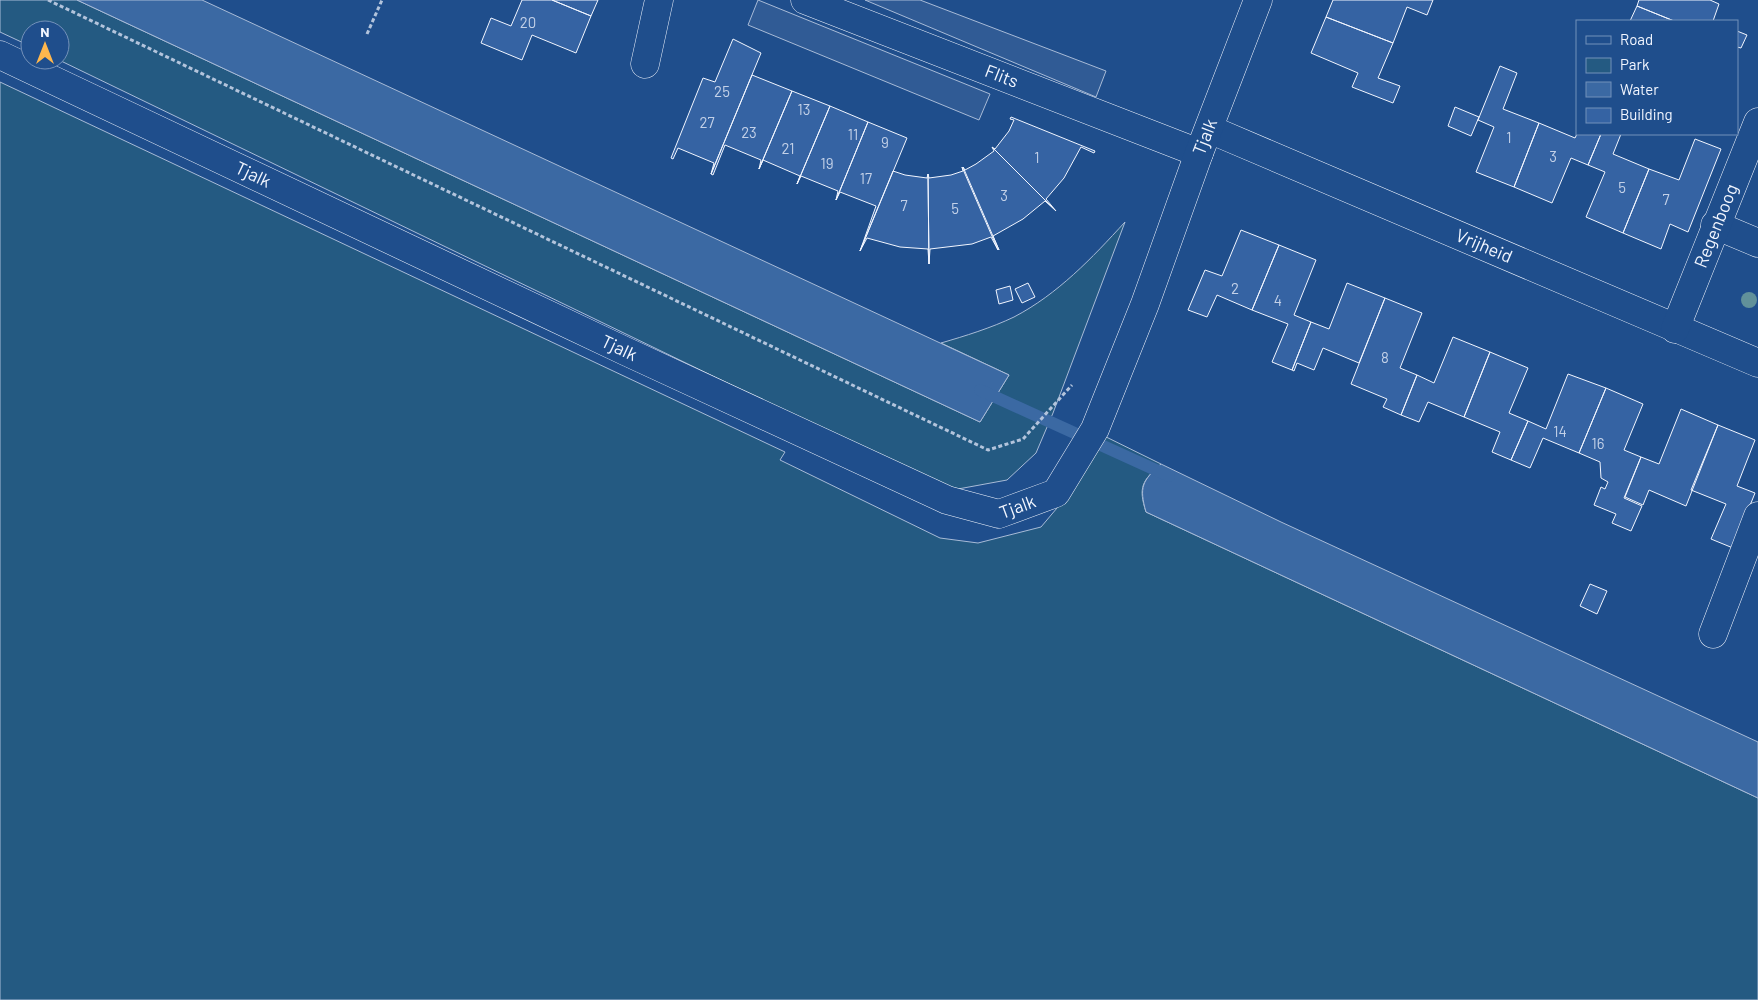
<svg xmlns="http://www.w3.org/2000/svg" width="1758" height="1000" viewBox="0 0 1758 1000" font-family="Barlow,sans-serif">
  <rect width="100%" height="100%" fill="#1f4e8c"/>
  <path fill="#245a82" stroke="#a8bbd7" d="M0,0H77L980,422L1009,375L941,343C965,336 991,328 1014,317C1058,294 1092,258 1125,222L1053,413L1036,453L1007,480L958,489L930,481L59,60L60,30H30V46L0,32Z
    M0,82L785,452L780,460L940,538L978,543L1041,527L1068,495L1092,430L1161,464C1142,481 1138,487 1146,512L1758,798V1000H0Z"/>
  <path fill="#305b95" stroke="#a8bbd7" d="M758,0L990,94L979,120L748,25Z
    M865,0H920L1106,71L1096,97Z"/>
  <path fill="#3b69a3" stroke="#a8bbd7" d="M77,0H202L1009,375L980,422Z
    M1161,464L1281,522L1758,742V798L1146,512C1139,487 1142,481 1161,464Z"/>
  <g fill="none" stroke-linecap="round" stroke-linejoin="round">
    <path stroke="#3b69a3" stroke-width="12" d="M980,390L1169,476"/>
  </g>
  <path fill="#3563a3" stroke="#f2f6ff" d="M522,0H552L591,16L576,53L532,35L522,60L481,43L491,18L511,26Z
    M552,0H598L591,16Z
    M1333,0H1433L1427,15L1407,7L1393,43L1326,17Z
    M1639,0H1710L1719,4L1713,21H1714H1674L1637,6Z
    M1637,6L1674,21H1630Z
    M1326,17L1393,43L1378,78L1400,86L1393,103L1352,87L1358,73L1311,53Z
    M1737,31L1747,35L1741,48L1737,47Z
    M733,39L761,53L711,174L714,163L678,148L673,159L671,158L703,78L715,82Z
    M1500,66L1517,73L1503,109L1539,123L1514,187L1476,172L1494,127L1478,120Z
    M752,75L792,91L759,169L761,160L725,145L713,175L711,174Z
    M792,91L830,106L797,184L800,176L763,160L759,169Z
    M830,106L868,122L836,200L838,191L801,176L797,184Z
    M1455,107L1479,117L1471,136L1448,126Z
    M1011,117L1095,151L1094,153L1081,147L1064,178L1046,199L1056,211L992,147L995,149L1009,131L1014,120L1010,119Z
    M868,122L907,138L860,251L876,206L840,192L836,200Z
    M1539,123L1575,138L1577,134H1601L1588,165L1571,158L1552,203L1514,187Z
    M1601,134H1621L1613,154L1649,169L1623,233L1586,217L1605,172L1588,165Z
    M1695,139L1721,149L1688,232L1670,224L1661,249L1623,233L1649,169L1679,180Z
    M992,147L1056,211L1045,201L1023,219L993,236L999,250L963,167L965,170L976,164L994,151Z
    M962,167L998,250L991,237L972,244L930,249L929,264L928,174L929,178L951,175L963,171Z
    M893,171L905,175L927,178L928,174L929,264L928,249L900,247L867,238L860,251Z
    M1241,230L1279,245L1252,310L1217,295L1207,317L1188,310L1205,270L1222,276Z
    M1279,245L1316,260L1294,315L1311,322L1292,370L1272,362L1288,324L1252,310Z
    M1028,283L1035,297L1022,303L1015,289Z
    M1347,283L1385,298L1359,363L1323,348L1314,370L1297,363L1294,371L1292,370L1311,322L1329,329Z
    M1010,286L1013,300L999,304L996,290Z
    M1385,298L1422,313L1400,368L1417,375L1401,415L1383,407L1387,399L1351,384Z
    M1453,337L1490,352L1464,417L1428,402L1419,422L1401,415L1417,375L1434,383Z
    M1490,352L1528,368L1509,413L1528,421L1511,460L1492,452L1500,432L1464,417Z
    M1568,374L1606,388L1579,453L1543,438L1530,468L1511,460L1528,421L1546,429Z
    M1606,388L1643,404L1624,450L1641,457L1624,498L1642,506L1631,531L1612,523L1616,514L1594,505L1601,487L1605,489L1608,482L1601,478L1600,462L1579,453Z
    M1681,409L1718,425L1686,506L1649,490L1643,505L1625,497L1641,457L1659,464Z
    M1718,425L1755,440L1737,486L1755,493L1733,548L1711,539L1726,504L1691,490Z
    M1590,584L1607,591L1597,614L1580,606Z"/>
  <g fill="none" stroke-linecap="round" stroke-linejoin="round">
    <g stroke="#f2f6ff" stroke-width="29">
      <g id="street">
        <path id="s1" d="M805,0L1199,153"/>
        <path d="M645,64L659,0"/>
        <path id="s2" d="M1209,129L1758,363"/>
        <path d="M1715,225L1758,243"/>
        <path id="s3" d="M1675,329L1758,122"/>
        <path d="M1713,634L1758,516"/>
      </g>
    </g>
    <g stroke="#f2f6ff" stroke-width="29">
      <g id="secondary">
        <path id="s4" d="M0,55L625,351L947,500L999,514L1056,493L1095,429L1145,304L1199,153L1258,0"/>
      </g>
    </g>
    <path stroke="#b3c4dc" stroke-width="3" stroke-dasharray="4 2.5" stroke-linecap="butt" d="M48,0L988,450L1023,439L1072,385
      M367,34L382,0"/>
    <use href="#street" stroke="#1f4e8c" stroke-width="28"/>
    <use href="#secondary" stroke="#1f4e8c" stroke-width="28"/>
  </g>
  <circle fill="#61919a" cx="1749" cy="300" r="8"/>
  <g text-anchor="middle" stroke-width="4" stroke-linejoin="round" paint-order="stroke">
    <g font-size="15" fill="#c3d1e8">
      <text x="528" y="28">20</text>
      <text x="722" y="97">25</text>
      <text x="804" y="115">13</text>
      <text x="707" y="128">27</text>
      <text x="749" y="138">23</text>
      <text x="853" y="140">11</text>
      <text x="1509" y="143">1</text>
      <text x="885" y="148">9</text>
      <text x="788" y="154">21</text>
      <text x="1553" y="162">3</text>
      <text x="1037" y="163">1</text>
      <text x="827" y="169">19</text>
      <text x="866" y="184">17</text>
      <text x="1622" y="193">5</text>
      <text x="1004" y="201">3</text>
      <text x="1666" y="205">7</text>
      <text x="904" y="211">7</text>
      <text x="955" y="214">5</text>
      <text x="1235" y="294">2</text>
      <text x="1278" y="306">4</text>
      <text x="1385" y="363">8</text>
      <text x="1560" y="437">14</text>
      <text x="1598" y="449">16</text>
    </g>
    <g font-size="18" fill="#f2f6ff" stroke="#1f4e8c">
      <text dy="6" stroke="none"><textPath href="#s1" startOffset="211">Flits</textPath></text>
      <text dy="6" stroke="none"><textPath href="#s4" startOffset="1548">Tjalk</textPath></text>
      <text dy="6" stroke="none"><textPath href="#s4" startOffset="280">Tjalk</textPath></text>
      <text dy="6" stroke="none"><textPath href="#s3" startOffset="111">Regenboog</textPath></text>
      <text dy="6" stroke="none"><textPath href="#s2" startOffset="299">Vrijheid</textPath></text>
      <text dy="6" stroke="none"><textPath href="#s4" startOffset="685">Tjalk</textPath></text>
      <text dy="6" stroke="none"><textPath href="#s4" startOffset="1120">Tjalk</textPath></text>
    </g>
  </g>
  <rect x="1576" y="20" width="162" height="115" fill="#1f4e8c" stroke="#7391ba"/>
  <rect x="1586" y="36" width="25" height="8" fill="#1f4e8c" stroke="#7391ba"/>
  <text x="1620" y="45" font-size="15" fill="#f2f6ff">Road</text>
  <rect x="1586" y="58" width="25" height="15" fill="#245a82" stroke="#7391ba"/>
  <text x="1620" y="70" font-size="15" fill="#f2f6ff">Park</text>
  <rect x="1586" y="82" width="25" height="15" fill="#3b69a3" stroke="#7391ba"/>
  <text x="1620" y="95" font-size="15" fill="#f2f6ff">Water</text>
  <rect x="1586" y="108" width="25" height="15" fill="#3563a3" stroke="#7391ba"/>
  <text x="1620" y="120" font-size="15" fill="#f2f6ff">Building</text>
  <g transform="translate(45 45)"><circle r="24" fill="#1f4e8c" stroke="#7391ba"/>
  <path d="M0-4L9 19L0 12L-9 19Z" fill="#ffb74d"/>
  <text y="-8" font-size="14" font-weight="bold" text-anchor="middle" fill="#f2f6ff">N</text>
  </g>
</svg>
